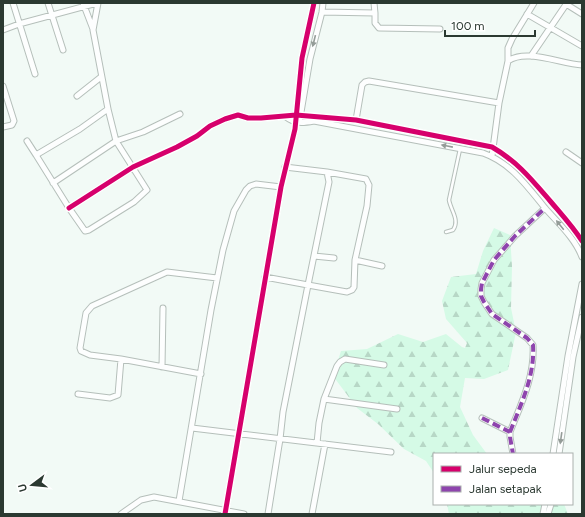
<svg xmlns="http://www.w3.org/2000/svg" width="585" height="517" viewBox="0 0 585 517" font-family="Figtree,sans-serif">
  <defs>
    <pattern id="forest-firs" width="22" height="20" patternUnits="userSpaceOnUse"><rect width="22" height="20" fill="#d5fae6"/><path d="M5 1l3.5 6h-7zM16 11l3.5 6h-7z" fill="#b7d7c6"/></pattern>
  </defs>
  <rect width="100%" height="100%" fill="#f2faf6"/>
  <path fill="url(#forest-firs)" d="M494,228L510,235L512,266L511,308L516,332L508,370L484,379L465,378L460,407L473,435L487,454H434V473L426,461L404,449L378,424L357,408L333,376L341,351L367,349L398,334L423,342L446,334L462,347L465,348L467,343L446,319L442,301L451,277L476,274L483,251Z
    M447,504H564L568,514H449Z"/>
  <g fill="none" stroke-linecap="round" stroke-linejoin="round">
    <g stroke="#b5bfba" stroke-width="4.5">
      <path id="lane" d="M446,232L453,230C460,220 451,211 449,200L460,149"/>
    </g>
    <g stroke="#b5bfba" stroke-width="7">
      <path id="street" d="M13,3L35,74
        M48,3L63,50
        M83,3L93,29
        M98,3L93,30L108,109L116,141L147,190L134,202L89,230L85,231L69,208L36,155L80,129L108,109
        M566,4L582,14
        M322,12L375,13L374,3
        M375,13V23L379,28L440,29
        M527,14L582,46
        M3,30L19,24L97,3
        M531,56L567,3
        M508,61V48L512,39L534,3
        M3,86L14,121L12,125L3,127
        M77,96L101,77
        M286,117C295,124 303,123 314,121L483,153C511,163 527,186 545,208C558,223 575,238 582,257
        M300,118L310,59L322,12L323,3
        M356,120L362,85L365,82L369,81L499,103
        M27,141L36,155
        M566,152L582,163
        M492,156L499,103L508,61C526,48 561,64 582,65
        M53,183L116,141L143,132L180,114
        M69,208L133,167L177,147L197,136L210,126L225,119L238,115L248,118H261L296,115L356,120L492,147C518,162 532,180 551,202C562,215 573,227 582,241
        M314,256L334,258
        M355,260L382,266
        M265,277L308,285L329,182L327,172L285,167
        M162,367L163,308
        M201,374L121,359L90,355L81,351L80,348L86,313L92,306L167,272L217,278
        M78,394L110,398L118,395L121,359
        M324,399L397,409
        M482,418L510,432V437L513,454
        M192,428L391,452
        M510,432C521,404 535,376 533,345L527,338L492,314L484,302L481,296V289L482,283L494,260L515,236L545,208
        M317,443L319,423L324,399L337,366L340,362L345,359L384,365
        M553,454L568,356L582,284
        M559,454L573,357L582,317
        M179,501L211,310L223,250L234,211L246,190L250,186L256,184L281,187
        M121,514L141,500L154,497L244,514
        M225,514L281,187L295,129L302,58L314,3
        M268,514L280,439L283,412L308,285L347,292L352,290L354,287L355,260L367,206L369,185L366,179L327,172
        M312,514L325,444
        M543,514L545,504
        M548,514L551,504"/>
    </g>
    <use href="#lane" stroke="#fdfefe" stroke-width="2.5"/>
    <use href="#street" stroke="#fdfefe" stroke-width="5"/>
    <path stroke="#8e44ad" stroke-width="4" stroke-dasharray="8 4" stroke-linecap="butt" d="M482,418L510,432V437L513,454
      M510,432C521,404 535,376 533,345L527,338L492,314L484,302L481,296V289L482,283L494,260L515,236L545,208"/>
    <g stroke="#fff" stroke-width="8">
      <path id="cycleway" d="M69,208L133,167L177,147L197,136L210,126L225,119L238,115L248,118H261L296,115L356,120L492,147C518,162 532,180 551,202C562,215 573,227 582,241
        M225,514L281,187L295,129L302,58L314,3"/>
    </g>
    <use href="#cycleway" stroke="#d6006c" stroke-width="5"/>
  </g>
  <defs><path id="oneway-solid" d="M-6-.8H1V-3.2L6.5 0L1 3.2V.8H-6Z"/></defs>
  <g fill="#949c98">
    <use href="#oneway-solid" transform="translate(314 41) rotate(104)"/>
    <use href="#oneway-solid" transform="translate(447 146) rotate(-169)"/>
    <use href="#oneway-solid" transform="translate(560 225) rotate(-129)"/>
    <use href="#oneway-solid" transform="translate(561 438) rotate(98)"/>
  </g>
  <rect width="585" height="517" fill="none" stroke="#2b3931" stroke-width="8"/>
  <rect x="433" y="453" width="140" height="52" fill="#ffffff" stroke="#aab0ad"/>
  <rect x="441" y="466" width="20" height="6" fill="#d6006c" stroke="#aab0ad"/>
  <text x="469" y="473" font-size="12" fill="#2b3931">Jalur sepeda</text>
  <rect x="441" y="486" width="20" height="6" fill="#8e44ad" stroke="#aab0ad"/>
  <text x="469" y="493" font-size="12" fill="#2b3931">Jalan setapak</text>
  <g transform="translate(32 485) rotate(254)" stroke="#ffffff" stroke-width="3" paint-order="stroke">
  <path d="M0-3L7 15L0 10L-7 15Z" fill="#2b3931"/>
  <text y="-6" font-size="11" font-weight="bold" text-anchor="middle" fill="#2b3931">U</text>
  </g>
  <path d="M445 30v6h90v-6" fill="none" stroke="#2b3931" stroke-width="2"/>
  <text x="451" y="30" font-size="12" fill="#2b3931" stroke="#ffffff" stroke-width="3" paint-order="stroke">100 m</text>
</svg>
